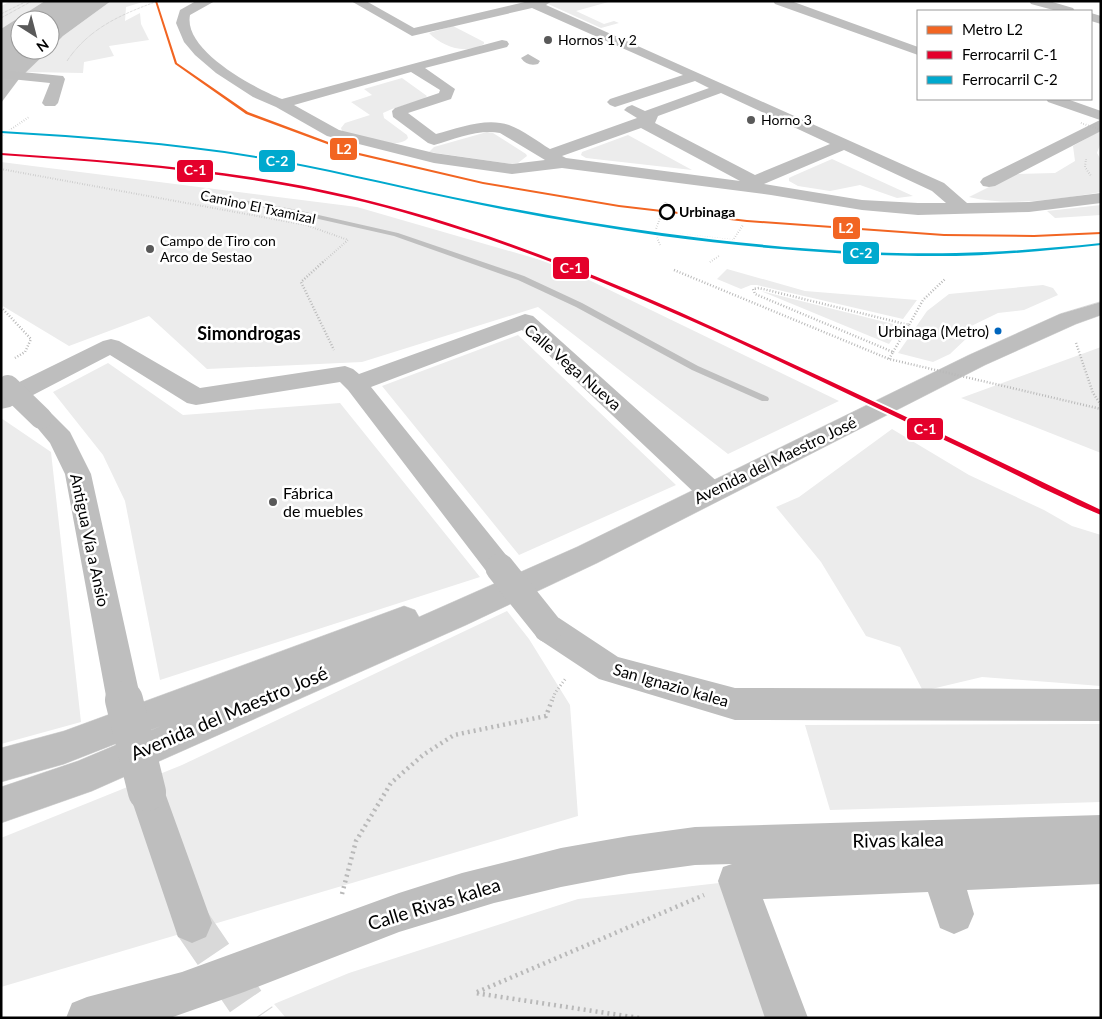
<svg xmlns="http://www.w3.org/2000/svg" width="1102" height="1019" viewBox="0 0 1102 1019" font-family="Lato,sans-serif">
  <rect width="100%" height="100%" fill="#fff"/>
  <path fill="#ececec" d="M11,1H48L1,31V6Z
    M111,1H146L126,7L125,21L140,13L141,24L149,40L109,46L114,56L84,62L83,73L26,72L63,36Z
    M555,1H612L576,11L604,24L614,21L619,23L601,28L546,3Z
    M453,26L484,42V44C465,55 443,47 429,33Z
    M402,78L427,96L424,99L392,109L383,113L384,118L407,135L408,138C398,151 359,136 343,133L341,128L345,123L370,115L351,102L372,95L364,89Z
    M1101,130V142L1097,153L1101,160V192C1061,199 1008,207 969,197L1015,174L1055,173L1075,161L1073,146Z
    M487,132L493,133L526,154L527,156L518,163L511,164L429,152L434,147Z
    M628,135L692,170L586,158L581,155L582,152Z
    M832,159L913,196L897,198L860,185L830,191L798,186L789,181V178L793,176Z
    M1,162L357,207L558,265L839,401L728,454L538,307L362,362L207,369L149,316L69,346L1,305Z
    M1101,205V215L1055,218L1047,211Z
    M727,269L805,291L917,300L903,319L757,285H751L741,289L717,279Z
    M1043,285L1053,288L1058,295L1024,310L998,313L961,331L969,336L950,354L933,362L898,353L927,311L949,294Z
    M761,291L901,326L889,344Z
    M518,335L676,485L519,555L382,386Z
    M1101,347V453L961,398Z
    M108,363L183,415L340,403L480,577L160,680L125,501L103,455L53,392Z
    M1,418L51,452L81,722L1,744Z
    M892,429L969,475L1044,510L1072,526L1101,535V686L982,677L923,691L900,647L866,636L821,562L776,507L799,497Z
    M507,611L529,639L570,705L578,816L1,987V838L182,765Z
    M1101,724V802L830,810L805,725Z
    M737,881L787,1018H286L274,1004L349,973L578,899Z"/>
  <path fill="#bfbfbf" d="M45,1H111L63,36L50,49V20H20V50H49L19,79L1,103V29Z"/>
  <g fill="none" stroke-linecap="round" stroke-linejoin="round">
    <path fill="#bfbfbf" fill-rule="evenodd" d="M205,193L292,209L398,233L524,276L582,303L698,366L768,397L769,399L768,401H762L692,370L576,307L518,280L394,236L292,213L203,196L202,195Z"/>
    <path stroke="#d9d9d9" stroke-width="38" stroke-dasharray="38 19" stroke-linecap="butt" d="M192,923L257,1018"/>
    <g stroke="#dbdbdb" stroke-width="1">
      <path id="major" d="M1101,302V315L1076,324L985,365L597,563L466,625L92,791L1,823V787L78,761L161,726L64,764L1,782V748L64,731L404,606L415,610L419,617L577,547L969,355L1060,314Z"/>
    </g>
    <path stroke="#b9b9b9" stroke-width="1" stroke-dasharray="0.5 1" stroke-linecap="butt" d="M1,14L27,1
      M1,18L32,1
      M67,61C89,28 122,14 158,1"/>
    <path stroke="#b9b9b9" stroke-width="2" stroke-dasharray="0.5 2" stroke-linecap="butt" d="M1,136L29,117
      M1086,159L1085,167L1091,176
      M1,169L306,225L348,240L322,263
      M661,216L668,217
      M655,232L733,240L743,225
      M660,245L655,232L666,201
      M710,262L719,256"/>
    <path stroke="#b9b9b9" stroke-width="2.5" stroke-dasharray="1 2" stroke-linecap="butt" d="M323,262L301,282L334,350
      M1,307L31,339L25,352L15,358
      M1076,343L1093,393L1101,405
      M893,352L909,325
      M889,359L893,352L755,294L753,289L759,288L909,325L923,300L945,279"/>
    <path stroke="#b9b9b9" stroke-width="3" stroke-dasharray="1 2.5" stroke-linecap="butt" d="M552,701L555,693L566,678"/>
    <path stroke="#b9b9b9" stroke-width="4.5" stroke-dasharray="2 4" stroke-linecap="butt" d="M342,894L356,841L391,783L423,755L454,735L546,716L552,700
      M639,1018L475,993L704,895"/>
    <path fill="#bebebe" fill-rule="evenodd" d="M196,1H215L190,15C183,50 254,88 282,99L502,40L507,41L509,44L507,47L425,68L455,89L451,99L408,113L436,134C459,128 486,117 509,125C523,130 537,141 550,149L637,118L624,110L627,107L632,105L645,111L709,88L695,81L615,107L610,105L607,102L610,99L683,75L532,8L412,36L351,1H366L414,28L529,1H552L546,5L944,183L967,203L1029,202L1101,193V203L1029,212L918,215L862,210L771,195L562,168L512,174L434,163L327,136L276,107L253,97L216,73L195,55L184,42L176,23L180,10ZM411,72L440,90L439,93L395,108L392,111L393,117L428,143L434,145C456,139 478,129 500,133L545,160L512,164L434,153L339,130L294,105ZM721,93L830,144L755,175L655,123L658,116ZM641,128L740,181L566,158L562,156ZM844,150L932,191L946,203H918L862,200L764,184Z
      M773,1H791L918,47V55L775,4Z
      M1029,1H1049L1073,8L1075,11H1057L1031,4Z
      M1091,13L1101,16V24L1091,21Z
      M528,54L540,61L538,64C531,66 525,64 521,58Z
      M1,70L63,76L65,79L58,103L55,106H45L42,103L50,83L1,78Z
      M1046,99H1067L1101,111V131L995,186L989,187L983,186L980,182L983,178L1100,120L1048,102Z
      M525,314L533,316L721,485L724,492L721,499L711,502L701,499L522,330L371,387L510,560L515,568L510,576L500,580L490,576L348,390L340,382L196,405L187,403L110,355L10,407L1,409V391L103,341L111,339L119,341L200,388L345,366L353,369L359,374Z
      M41,409L50,412L70,432L91,474L140,696L135,707L123,711L111,707L106,696L65,474L50,443L29,418L32,412Z
      M548,615L559,618L618,657L735,688L1101,689V721L735,720L599,679L537,638L532,628L537,618Z
      M147,774L160,779L212,923L206,937L192,943L178,937L129,792L134,779Z
      M1101,815V884L967,890L974,914L968,928L954,934L940,928L928,892L763,899L808,1018H765L718,881L723,867L732,864L695,865L629,874L561,887L494,903L399,932L244,992L170,1018H66L72,1003L87,997L182,972L399,893L462,873L561,848L629,836L695,827Z"/>
    <use href="#major" fill="#bebebe" fill-rule="evenodd"/>
    <path stroke="#b9b9b9" stroke-width="2" stroke-dasharray="0.5 2" stroke-linecap="butt" d="M1081,123L1101,130"/>
    <path stroke="#b9b9b9" stroke-width="2.5" stroke-dasharray="1 2" stroke-linecap="butt" d="M674,270L889,359L1101,409"/>
    <path stroke="#bebebe" stroke-width="22" d="M8,386L41,418"/>
    <path stroke="#bebebe" stroke-width="29" d="M500,568L548,628
      M123,696L124,701"/>
    <path stroke="#bebebe" stroke-width="38" d="M124,700L147,792"/>
    <g stroke="#fff" stroke-width="4">
      <path id="rail-1" d="M1,153C118,161 236,169 350,196C495,230 632,289 767,352C879,403 990,457 1101,510V515C1081,507 1062,497 1042,488C1009,471 976,455 942,439C866,403 790,366 714,331C612,285 509,242 402,212C271,175 136,164 1,155Z"/>
    </g>
    <g stroke="#fff" stroke-width="4">
      <path id="rail-2" d="M1,131C87,136 172,142 256,156C322,167 387,183 453,197C522,211 592,224 662,233C759,246 858,255 956,253C1005,252 1053,248 1101,243V245C1053,250 1005,255 956,256C858,257 759,249 662,236C592,226 522,214 453,199C387,185 322,169 256,158C172,144 87,138 1,133Z"/>
    </g>
    <use href="#rail-1" fill="#e4002b" fill-rule="evenodd"/>
    <use href="#rail-2" fill="#00a9ce" fill-rule="evenodd"/>
    <g stroke="#fff" stroke-width="4">
      <path id="metro-1" d="M155,1H157L177,63L248,112L355,152L483,182L619,205L747,220L944,234L1034,235L1101,232V234L1034,237L944,236L747,222L619,207L483,184L354,154L246,114L175,64Z"/>
    </g>
    <use href="#metro-1" fill="#f26522" fill-rule="evenodd"/>
  </g>
  <g fill="#595959" stroke="#fff" stroke-width="2">
    <circle cx="548" cy="40" r="5"/>
    <circle cx="751" cy="120" r="5"/>
    <circle cx="150" cy="249" r="5"/>
    <circle cx="273" cy="502" r="5"/>
  </g>
  <circle fill="#fff" stroke="#000" stroke-width="2.5" cx="667" cy="212" r="7"/>
  <circle fill="#0065bd" stroke="#fff" stroke-width="2" cx="998" cy="331" r="4.5"/>
  <g text-anchor="middle" stroke-width="5" stroke-linejoin="round" paint-order="stroke">
    <g font-size="14" fill="#000" stroke="#fff" text-anchor="start">
      <text x="558" y="45">Hornos 1 y 2</text>
      <text x="761" y="125">Horno 3</text>
      <text x="160" y="246">Campo de Tiro con<tspan x="160" dy="16">Arco de Sestao</tspan></text>
    </g>
    <g font-size="14" fill="#000" stroke="#fff">
      <text transform="translate(258 207) rotate(12)" y="5">Camino El Txamizal</text>
    </g>
    <g font-size="14" font-weight="bold" fill="#000" stroke="#fff" text-anchor="start">
      <text x="679" y="217">Urbinaga</text>
    </g>
    <g font-size="15" fill="#000" stroke="#fff" text-anchor="end">
      <text x="989" y="337">Urbinaga (Metro)</text>
    </g>
    <g font-size="16" fill="#000" stroke="#fff">
      <text transform="translate(573 367) rotate(41)" y="6">Calle Vega Nueva</text>
      <text transform="translate(775 460) rotate(-26)" y="6">Avenida del Maestro José</text>
      <text transform="translate(90 540) rotate(78)" y="6">Antigua Vía a Ansio</text>
      <text transform="translate(671 685) rotate(16)" y="6">San Ignazio kalea</text>
    </g>
    <g font-size="16" fill="#000" stroke="#fff" text-anchor="start">
      <text x="283" y="499">Fábrica<tspan x="283" dy="18">de muebles</tspan></text>
    </g>
    <g font-size="18" font-weight="bold" fill="#000" stroke="#fff">
      <text x="249" y="340">Simondrogas</text>
    </g>
    <g font-size="19" fill="#000" stroke="#fff">
      <text transform="translate(229 713) rotate(-23)" y="7">Avenida del Maestro José</text>
      <text transform="translate(898 840) rotate(-1)" y="7">Rivas kalea</text>
      <text transform="translate(434 904) rotate(-17)" y="7">Calle Rivas kalea</text>
    </g>
  </g>
  <g stroke="#fff" stroke-width="2">
    <rect x="329" y="137" width="29" height="24" rx="5" fill="#f26522"/>
    <rect x="258" y="149" width="38" height="24" rx="5" fill="#00a9ce"/>
    <rect x="176" y="159" width="38" height="24" rx="5" fill="#e4002b"/>
    <rect x="832" y="216" width="29" height="24" rx="5" fill="#f26522"/>
    <rect x="842" y="241" width="38" height="24" rx="5" fill="#00a9ce"/>
    <rect x="552" y="256" width="38" height="24" rx="5" fill="#e4002b"/>
    <rect x="906" y="417" width="38" height="24" rx="5" fill="#e4002b"/>
  </g>
  <g font-size="14" text-anchor="middle" font-weight="bold" fill="#fff">
    <text x="344" y="154">L2</text>
    <text x="277" y="166">C-2</text>
    <text x="195" y="175">C-1</text>
    <text x="846" y="233">L2</text>
    <text x="861" y="258">C-2</text>
    <text x="571" y="273">C-1</text>
    <text x="925" y="434">C-1</text>
  </g>
  <rect width="1102" height="1019" fill="none" stroke="#000000" stroke-width="5"/>
  <rect x="917" y="10" width="175" height="90" fill="#ffffff" stroke="#999999"/>
  <rect x="927" y="26" width="25" height="8" fill="#f26522" stroke="#999999"/>
  <text x="962" y="35" font-size="15" fill="#000000">Metro L2</text>
  <rect x="927" y="51" width="25" height="8" fill="#e4002b" stroke="#999999"/>
  <text x="962" y="60" font-size="15" fill="#000000">Ferrocarril C-1</text>
  <rect x="927" y="76" width="25" height="8" fill="#00a9ce" stroke="#999999"/>
  <text x="962" y="85" font-size="15" fill="#000000">Ferrocarril C-2</text>
  <g transform="translate(35 35) rotate(144)"><circle r="24" fill="#ffffff" stroke="#999999"/>
  <path d="M0-4L9 19L0 12L-9 19Z" fill="#595959"/>
  <text y="-8" font-size="14" font-weight="bold" text-anchor="middle" fill="#000000">N</text>
  </g>
</svg>
